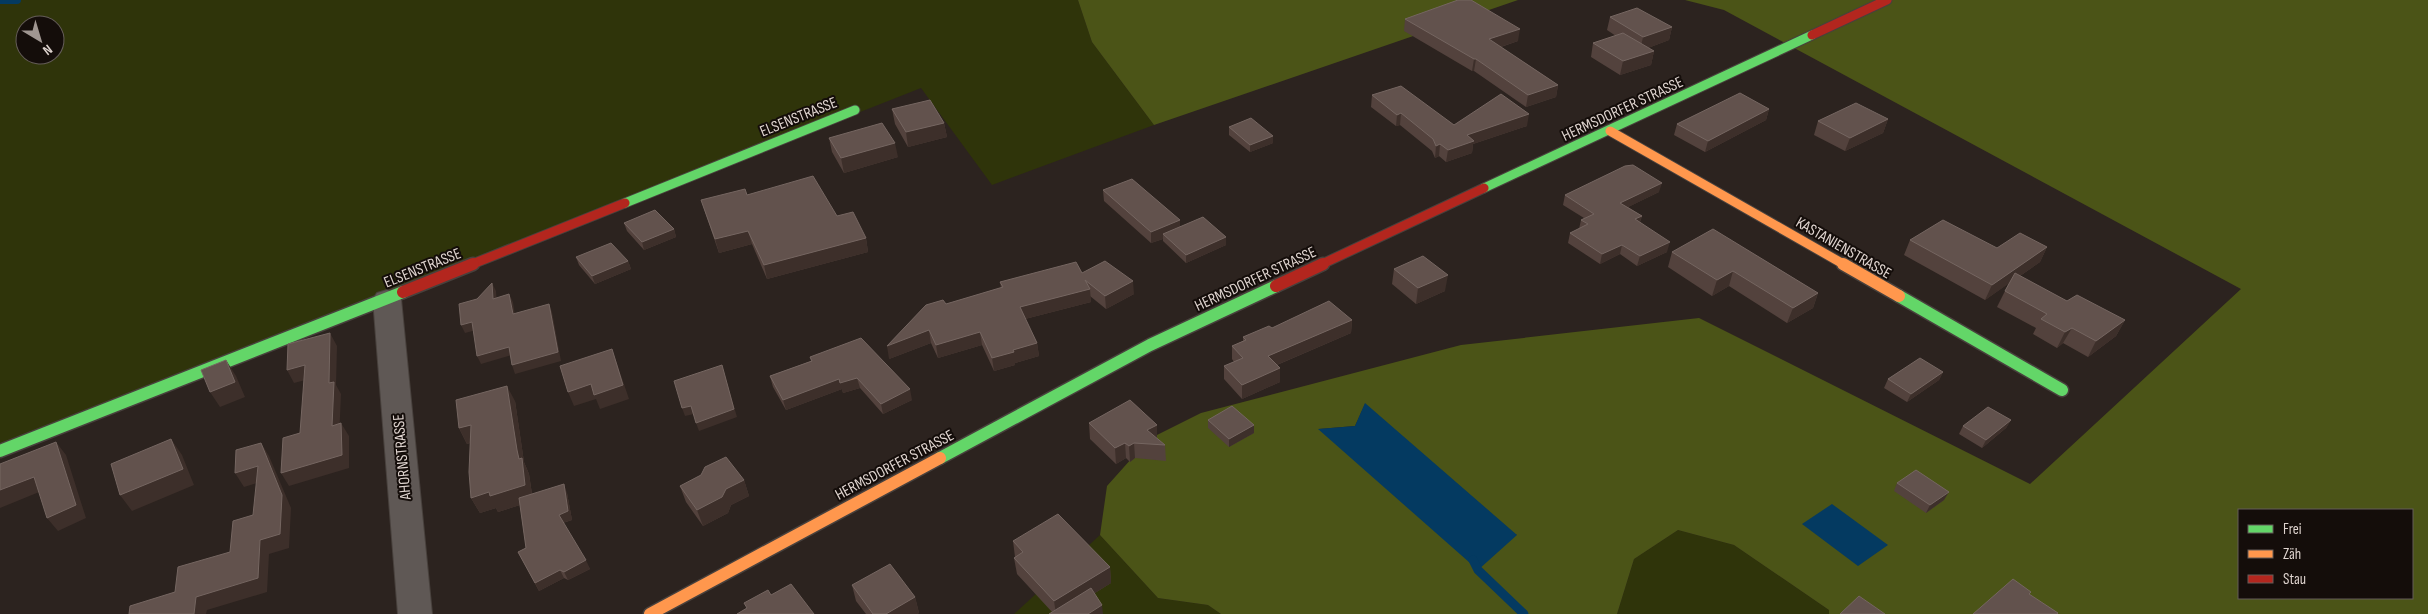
<svg xmlns="http://www.w3.org/2000/svg" width="2428" height="614" viewBox="0 0 2428 614" font-family="'Sofia Sans Condensed',sans-serif">
  <rect width="100%" height="100%" fill="#2c231f"/>
  <path fill="#2f340a" fill-rule="evenodd" d="M0,0H1078L1092,42L1154,125L992,185L921,88L0,451ZM25,25H55V55H25Z
    M1678,530L1734,545L1829,610V614H1617L1634,559Z
    M1100,535L1158,598L1208,605L1221,614H1014Z"/>
  <path fill="#4b5417" fill-rule="evenodd" d="M1078,0H1518L1154,125L1092,42Z
    M1685,0H2428V614H1829V610L1734,545L1678,530L1634,559L1617,614H1221L1208,605L1158,598L1100,535L1107,486L1149,439L1201,413L1461,345L1699,318L2030,484L2241,289L1724,10ZM1365,404L1516,535H1517L1319,429L1355,426ZM2239,510H2412V598H2239Z"/>
  <path fill="#043a61" d="M1365,403L1517,535L1478,570L1318,429L1355,426Z
    M1832,504L1888,545L1858,566L1802,524Z"/>
  <g fill="none" stroke-linecap="round" stroke-linejoin="round">
    <path stroke="#043a61" stroke-width="8" d="M0,0H17"/>
    <path stroke="#043a61" stroke-width="9" d="M1473,560L1478,570L1524,614"/>
    <g stroke="#48413d" stroke-width="2">
      <path id="street" d="M387,290L397,293L401,299L432,614H398L373,299L377,293Z"/>
    </g>
    <g stroke="#48413d" stroke-width="11">
      <path id="fast-far1" d="M1484,188L1812,35
        M625,203L855,110"/>
    </g>
    <g stroke="#48413d" stroke-width="15">
      <path id="fast" d="M1899,296L2062,390
        M0,451L403,292
        M940,458L1150,345L1276,286"/>
    </g>
    <g stroke="#48413d" stroke-width="11">
      <path id="slow-far1" d="M1610,131L1845,265"/>
    </g>
    <g stroke="#48413d" stroke-width="15">
      <path id="slow" d="M1843,264L1899,296
        M650,614L940,458"/>
    </g>
    <g stroke="#48413d" stroke-width="11">
      <path id="jam-far1" d="M1812,35L1887,0
        M470,265L625,203
        M1320,265L1484,188"/>
    </g>
    <g stroke="#48413d" stroke-width="15">
      <path id="jam" d="M1276,286L1323,264
        M403,292L473,264"/>
    </g>
    <use href="#street" fill="#5f5855" fill-rule="evenodd"/>
    <use href="#fast-far1" stroke="#63d668" stroke-width="9"/>
    <use href="#fast" stroke="#63d668" stroke-width="12"/>
    <use href="#slow-far1" stroke="#ff974d" stroke-width="9"/>
    <use href="#slow" stroke="#ff974d" stroke-width="12"/>
    <use href="#jam-far1" stroke="#b3261e" stroke-width="9"/>
    <use href="#jam" stroke="#b3261e" stroke-width="12"/>
  </g>
  <path fill="#53423d" d="M1610,17L1672,27L1669,40L1648,48L1654,51L1651,65L1620,75L1591,57L1593,43L1616,36L1607,30Z
    M1405,19L1518,41L1501,47L1558,85L1556,97L1526,107L1474,71H1472L1404,31Z
    M1372,95L1454,125L1527,126L1473,144L1472,153L1446,162L1439,156L1435,158L1432,151L1400,125L1396,126L1371,107Z
    M892,109L944,123L947,137L908,147L895,124Z
    M1769,109L1766,120L1705,152L1674,135L1677,124Z
    M1888,119L1883,133L1845,151L1814,135L1818,121Z
    M1229,127L1273,136V143L1250,152L1229,135Z
    M829,138L898,157L844,173L832,152Z
    M1103,190L1180,220V226L1226,245L1186,263L1163,241V239L1151,243L1104,201Z
    M1659,192L1628,207L1642,216L1640,222L1667,252L1637,266L1620,254L1600,264L1568,243L1570,233L1579,229L1581,220L1584,218L1563,205L1565,195Z
    M747,195L837,216L866,238L868,252L767,279L752,244L719,253L701,200Z
    M624,223L674,229L676,237L644,250L627,231Z
    M1910,240L1997,248L2047,247L2040,262L2020,276L2067,301L2125,320L2116,336L2088,357L2063,343L2057,348L2033,334L2036,328L1997,307L2009,283L1985,300L1904,255Z
    M1672,252L1818,293L1813,308L1787,323L1729,286L1712,296L1668,267Z
    M576,257L628,261L631,269L595,284L579,265Z
    M1394,269L1445,291L1416,304L1392,284Z
    M1082,273L1134,294L1106,309L1090,296L1091,302L1025,319L1037,343L1039,356L1015,363V365L994,371L982,345L938,358L931,343L889,359L946,304L1001,288L1000,282Z
    M1352,320L1351,333L1277,365L1280,382L1242,399L1224,379V366L1234,362L1232,359V346L1243,341V337L1272,328Z
    M810,357L912,400L883,414L860,388L843,393L842,389L786,410L773,387L770,376L811,361Z
    M1943,372L1939,380L1907,402L1884,388L1888,379Z
    M515,401L524,462L529,474L532,494L567,493L572,520L563,523L590,569L568,580L564,578L539,591L518,552L526,548L520,505L498,512L496,508L480,513L471,498L470,443L467,444L459,428Z
    M1208,420L1254,425V433L1229,447L1208,428Z
    M2011,420L2006,428L1982,448L1959,434L1963,426Z
    M1089,423L1157,438L1165,445L1166,461L1135,458L1130,462L1126,458L1116,464L1090,439Z
    M744,480L749,496L731,505L728,513L703,526L686,502L680,486Z
    M1897,483L1944,500L1926,513L1894,491Z
    M1013,541L1110,567L1111,583L1095,593L1052,612L1017,574L1014,558L1015,557Z
    M852,585L915,597L919,613L917,614H866L856,601Z"/>
  <path fill="#3d2f2a" d="M1672,27L1669,40L1640,51L1643,37Z
    M1520,29L1518,41L1488,51L1489,39Z
    M1654,51L1651,65L1620,75L1623,61Z
    M1474,59H1476L1474,71H1472Z
    M1558,85L1556,97L1526,107L1528,95Z
    M1769,109L1766,120L1705,152L1708,141Z
    M1401,113L1400,125L1396,126L1397,115Z
    M1529,114L1527,126L1473,144L1472,153L1446,162L1448,150L1467,135Z
    M1888,119L1883,133L1845,151L1850,138Z
    M944,123L947,137L908,147L906,132Z
    M1273,136V143L1250,152V145Z
    M895,143L898,157L844,173L841,158Z
    M1440,144L1439,156L1435,158L1436,146Z
    M1662,183L1659,192L1618,212L1620,203Z
    M1642,216L1639,225L1635,219Z
    M1180,220V231L1163,234V239L1151,243V232Z
    M674,229L676,237L644,250L642,242Z
    M748,231L752,244L719,253L715,239Z
    M1226,237V245L1186,263V255Z
    M866,238L868,252L767,279L764,265Z
    M1670,242L1667,252L1637,266L1640,256Z
    M1622,245L1620,254L1600,264L1602,254Z
    M2047,247L2040,262L1985,300L1992,285Z
    M628,261L631,269L595,284L592,276Z
    M1733,271L1729,286L1712,296L1717,280Z
    M1448,275L1445,291L1416,304L1418,288Z
    M1133,281L1134,294L1106,309L1105,296Z
    M492,283L496,291L497,307L493,299Z
    M1090,289L1091,302L1021,320L1020,307Z
    M1818,293L1813,308L1787,323L1793,308Z
    M509,294L513,302L516,322L513,314Z
    M549,304L552,312L561,361L515,374L512,365Z
    M1352,320L1351,333L1267,369L1268,356Z
    M2125,320L2116,336L2088,357L2096,341Z
    M472,322L476,330L465,333L461,325Z
    M2072,328L2063,343L2057,348L2065,332Z
    M929,330L931,343L889,359L887,346Z
    M980,332L982,345L938,358L936,345Z
    M330,333L337,346L336,385L341,394L339,439L332,426L329,383Z
    M1037,343L1039,356L1015,363V365L994,371L992,358L1013,350Z
    M509,347L512,355L481,364L477,356Z
    M612,349L629,399L600,409L596,399L574,406L568,392Z
    M226,360L236,376L245,397L220,407L210,392Z
    M305,365L313,378L294,383L287,370Z
    M722,365L737,417L699,431L696,423Z
    M1280,368V382L1242,399V385Z
    M1943,372L1939,380L1907,402L1911,394Z
    M857,378L860,388L843,393L840,383Z
    M839,379L842,389L786,410L783,400Z
    M507,386L515,401L524,462L529,474L533,501L498,512L496,508L480,513L471,498L519,459L517,450Z
    M910,389L912,400L883,414L881,404Z
    M691,406L694,414L685,416L682,408Z
    M2011,420L2006,428L1982,448L1986,440Z
    M341,423L349,436V468L289,486L281,473Z
    M471,425L479,440L467,444L459,428Z
    M1157,425V440L1147,430Z
    M1254,425V433L1229,447V439Z
    M171,439L182,455L194,485L132,511L120,495Z
    M56,442L66,455L86,518L58,531L47,518Z
    M261,443L269,456L291,508L289,548L269,554L267,592L207,610L206,614H194L196,597L260,540Z
    M1125,443L1126,458L1116,464L1115,448Z
    M1134,443L1135,458L1130,462L1129,446Z
    M258,466L267,480L244,487L235,473Z
    M34,477L44,490L0,508V490Z
    M744,480L749,496L731,505L728,513L703,526L697,510L726,489Z
    M564,484L567,493L572,520L562,523L559,515Z
    M1949,492L1944,500L1926,513L1930,505Z
    M586,560L590,569L568,580L564,572Z
    M1110,567L1111,583L1061,614H1056L1054,601Z
    M560,570L564,578L539,591L535,583Z
    M915,597L919,613L917,614H886Z
    M1102,605L1103,614H1088Z"/>
  <path fill="#62524d" stroke="#756661" d="M1458,0H1471L1520,29L1489,39L1558,85L1528,95L1476,59H1474L1405,19Z
    M1637,8L1672,27L1643,37L1610,17Z
    M1623,33L1654,51L1623,61L1593,43Z
    M1401,86L1454,125L1501,94L1529,114L1467,135L1474,141L1448,150L1440,144L1436,146L1433,139L1401,113L1397,115L1372,95Z
    M1740,93L1769,109L1708,141L1677,124Z
    M930,100L944,123L906,132L892,109Z
    M1856,103L1888,119L1850,138L1818,121Z
    M1251,118L1273,136L1250,145L1229,127Z
    M882,123L895,143L841,158L829,138Z
    M1633,165L1662,183L1620,203L1642,216L1635,219L1670,242L1640,256L1622,245L1602,254L1570,233L1588,224L1581,220L1594,214L1565,195L1625,166Z
    M813,176L837,216L853,212L866,238L764,265L748,231L715,239L701,200L745,189L747,195Z
    M1132,179L1180,220L1151,232L1103,190Z
    M655,210L674,229L642,242L624,223Z
    M1203,217L1226,237L1186,255L1163,234Z
    M1943,220L1997,248L2020,233L2047,247L1992,285L1910,240Z
    M1713,229L1818,293L1793,308L1733,271L1717,280L1672,252Z
    M611,243L628,261L592,276L576,257Z
    M1423,256L1448,275L1418,288L1394,269Z
    M1105,261L1133,281L1105,296L1085,280L1090,289L1020,307L1037,343L1013,350L1014,352L992,358L980,332L936,345L929,330L887,346L926,305L943,300L946,304L1003,287L1000,282L1076,262L1082,273Z
    M2015,273L2067,301L2077,295L2125,320L2096,341L2072,328L2065,332L2041,319L2047,314L2005,291Z
    M492,283L493,299L509,294L513,314L549,304L558,352L512,365L509,347L477,356L472,322L461,325L459,304L477,299Z
    M1329,301L1352,320L1268,356L1280,368L1242,385L1224,366L1243,358L1232,346L1246,340L1243,337L1269,326L1272,328Z
    M330,333L329,383L334,382L332,426L341,423L342,455L281,473L283,438L300,433L305,365L287,370L288,344Z
    M861,338L910,389L881,404L857,378L840,383L839,379L783,400L770,376L812,361L810,357Z
    M612,349L623,385L594,395L591,384L568,392L560,366Z
    M1920,358L1943,372L1911,394L1888,379Z
    M226,360L235,382L210,392L201,370Z
    M722,365L734,409L696,423L691,406L682,408L674,381Z
    M507,386L517,450L519,459L522,458L525,485L490,496L489,492L471,498L469,472L471,425L459,428L456,400Z
    M1130,400L1157,425L1147,430L1165,445L1134,443L1129,446L1125,443L1115,448L1089,423Z
    M1232,406L1254,425L1229,439L1208,420Z
    M1988,407L2011,420L1986,440L1963,426Z
    M171,439L183,469L120,495L111,464Z
    M56,442L76,505L47,518L34,477L0,490V464Z
    M261,443L282,495L280,534L260,540L258,578L196,597L194,614H129L130,606L175,592L178,567L230,552L233,521L253,515L258,466L235,473L236,450Z
    M726,457L744,480L726,489L722,497L697,510L680,486L701,475L705,467Z
    M1916,470L1949,492L1930,505L1897,483Z
    M564,484L568,511L559,515L586,560L564,572L560,570L535,583L518,552L526,548L519,498Z
    M1058,514L1110,567L1054,601L1014,558L1023,552L1013,541Z
    M890,564L915,597L886,614H873L852,585Z
    M2013,579L2031,592L2029,594L2058,613L2057,614H1973Z
    M791,584L814,614H737L747,608L744,603L768,590L771,595Z
    M1091,588L1102,605L1088,614H1049Z
    M1859,596L1885,614H1840Z"/>
  <g text-anchor="middle" stroke-width="4" stroke-linejoin="round" paint-order="stroke">
    <g font-size="16" fill="#dfd4cf" stroke="#140d0a">
      <text transform="translate(1622 108) rotate(-25)" y="6">HERMSDORFER STRASSE</text>
      <text transform="translate(798 116) rotate(-22)" y="6">ELSENSTRASSE</text>
      <text transform="translate(1844 247) rotate(30)" y="6">KASTANIENSTRASSE</text>
      <text transform="translate(422 267) rotate(-22)" y="6">ELSENSTRASSE</text>
      <text transform="translate(1255 278) rotate(-25)" y="6">HERMSDORFER STRASSE</text>
      <text transform="translate(401 457) rotate(-95)" y="6">AHORNSTRASSE</text>
      <text transform="translate(894 464) rotate(-28)" y="6">HERMSDORFER STRASSE</text>
    </g>
  </g>
  <rect x="2238" y="509" width="175" height="90" fill="#140d0a" stroke="#655d59"/>
  <rect x="2248" y="525" width="25" height="8" fill="#63d668" stroke="#655d59"/>
  <text x="2283" y="534" font-size="15" fill="#dfd4cf">Frei</text>
  <rect x="2248" y="550" width="25" height="8" fill="#ff974d" stroke="#655d59"/>
  <text x="2283" y="559" font-size="15" fill="#dfd4cf">Zäh</text>
  <rect x="2248" y="575" width="25" height="8" fill="#b3261e" stroke="#655d59"/>
  <text x="2283" y="584" font-size="15" fill="#dfd4cf">Stau</text>
  <g transform="translate(40 40) rotate(142)"><circle r="24" fill="#140d0a" stroke="#655d59"/>
  <path d="M0-4L9 19L0 12L-9 19Z" fill="#a09691"/>
  <text y="-8" font-size="14" font-weight="bold" text-anchor="middle" fill="#dfd4cf">N</text>
  </g>
</svg>
